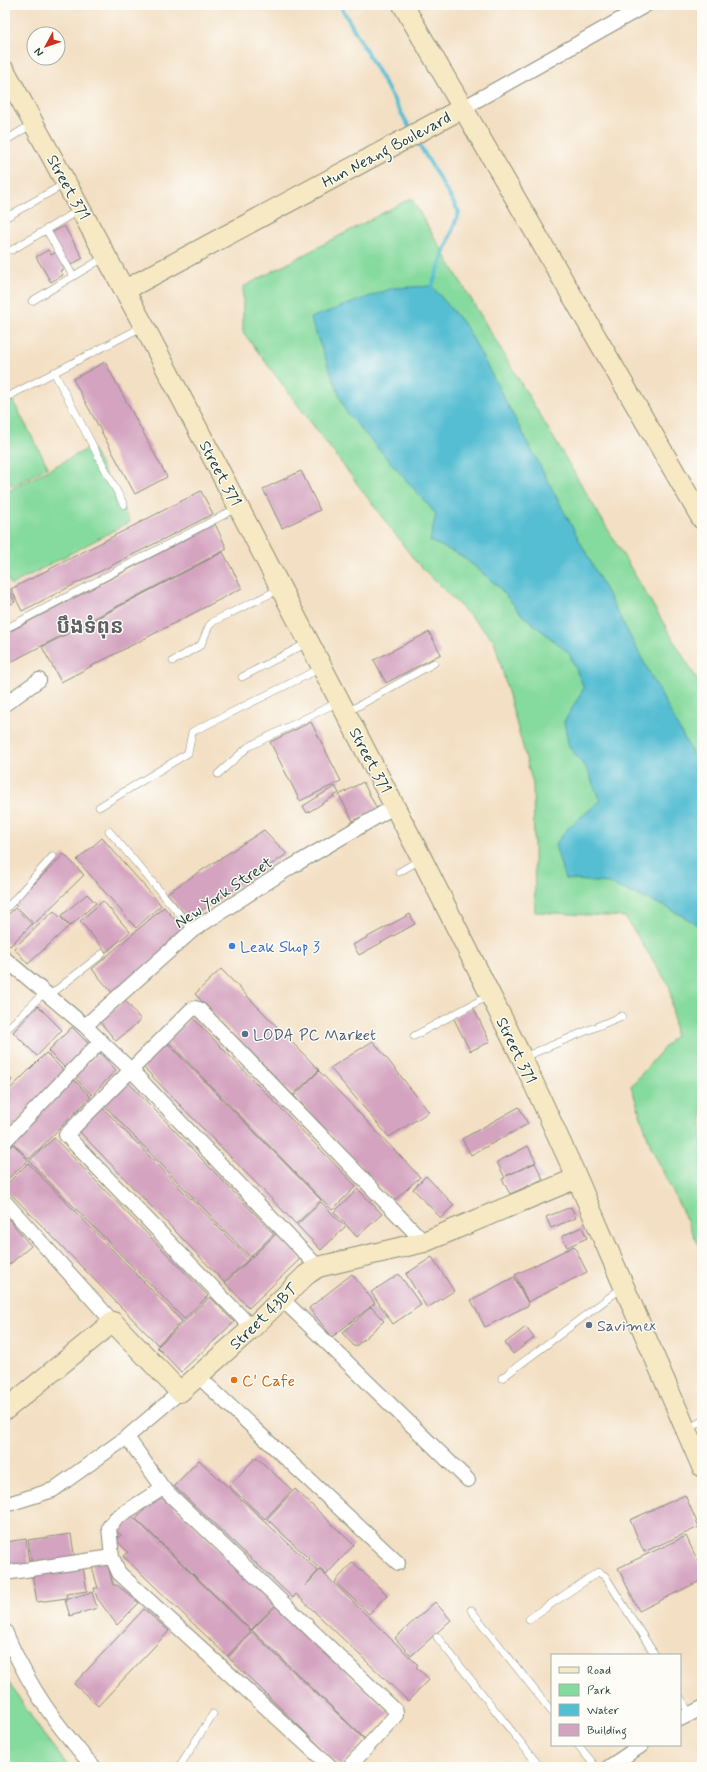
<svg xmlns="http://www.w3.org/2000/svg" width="707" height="1772" viewBox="0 0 707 1772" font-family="Mynerve,'Noto Sans Khmer',sans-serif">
  <rect width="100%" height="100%" fill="#fdfcf7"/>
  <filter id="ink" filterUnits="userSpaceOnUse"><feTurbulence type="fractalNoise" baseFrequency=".025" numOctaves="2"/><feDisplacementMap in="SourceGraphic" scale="8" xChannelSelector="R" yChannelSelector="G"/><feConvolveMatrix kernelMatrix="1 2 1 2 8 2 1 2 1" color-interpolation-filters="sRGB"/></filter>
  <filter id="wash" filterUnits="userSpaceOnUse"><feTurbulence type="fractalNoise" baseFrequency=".012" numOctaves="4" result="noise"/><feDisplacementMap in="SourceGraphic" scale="16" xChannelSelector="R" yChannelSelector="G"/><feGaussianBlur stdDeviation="0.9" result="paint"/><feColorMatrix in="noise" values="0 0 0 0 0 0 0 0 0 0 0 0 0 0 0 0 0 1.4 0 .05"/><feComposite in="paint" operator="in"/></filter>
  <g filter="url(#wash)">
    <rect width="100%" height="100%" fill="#f3dfc3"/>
    <path fill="#85da9d" stroke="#528c68" d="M411,198L702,688V1252L651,1147L631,1086L675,1035L670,987L625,917L535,912L533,784L494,640L416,562L243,332V287Z
      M11,397L48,467L12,487L5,474V400Z
      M91,447L130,522L11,585L5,574V493Z
      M5,1677L43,1734L69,1767H5Z"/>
    <path fill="#56bed3" stroke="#3a7e84" d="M432,286L467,328L702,772V927L668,908L608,883L565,879L555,845L567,829L600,801L587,769L569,747L564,722L584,688L569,653L521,614L498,586L462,556L430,541L436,514L346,412L310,318L393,288Z"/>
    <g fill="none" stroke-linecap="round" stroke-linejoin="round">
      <path stroke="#56bed3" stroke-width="4" d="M340,5L411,130
        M416,139L459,212L432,286"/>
    </g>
    <g id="blocks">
      <path fill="#d4a3c0" d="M64,226L83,258L60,271L63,275L51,282L36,257L48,250L51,255L56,252L46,236Z
        M105,362L167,477L135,494L73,379Z
        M301,471L320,510L282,528L263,489Z
        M201,491L213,514L22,611L11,589Z
        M215,524L227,549L5,665V634Z
        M223,552L242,588L61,682L42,647Z
        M5,584L15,602L5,607Z
        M429,632L441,654L386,683L374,660Z
        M311,722L341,781L300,801L270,742Z
        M363,782L377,809L353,821L339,795Z
        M335,786L339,793L307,813L303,806Z
        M264,830L287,854L189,919L167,893Z
        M102,838L161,905L136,928L77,860Z
        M64,854L84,875L34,924L14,904Z
        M87,894L96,903L70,926L61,916Z
        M103,901L130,932L106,952L80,921Z
        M164,907L186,932L114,995L92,969Z
        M15,908L32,924L10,946L5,941V918Z
        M54,911L69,926L28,964L14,948Z
        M410,914L415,924L359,955L353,945Z
        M221,969L319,1070L293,1095L195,994Z
        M125,1000L141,1020L116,1041L100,1022Z
        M38,1006L62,1030L37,1056L13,1032Z
        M473,1007L490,1042L470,1051L453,1017Z
        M192,1017L356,1186L332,1210L167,1041Z
        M72,1027L90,1045L66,1069L48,1051Z
        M373,1041L429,1112L389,1137L330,1068Z
        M166,1042L321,1200L296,1224L142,1066Z
        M99,1052L116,1070L92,1095L74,1077Z
        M46,1053L66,1073L5,1135V1094Z
        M319,1071L420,1177L394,1201L294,1096Z
        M5,1073L12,1080L5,1088Z
        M71,1077L91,1097L29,1159L9,1139Z
        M126,1080L274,1234L250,1257L102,1103Z
        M100,1105L249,1259L224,1282L76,1128Z
        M519,1107L528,1124L471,1155L462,1139Z
        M54,1138L208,1296L184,1319L29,1161Z
        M11,1142L28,1160L5,1182V1147Z
        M528,1146L536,1162L506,1176L535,1163L543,1179L510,1194L502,1179L505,1178L497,1162Z
        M28,1163L182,1321L158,1345L5,1188V1186Z
        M426,1176L454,1205L441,1218L413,1189Z
        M358,1189L382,1214L357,1237L334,1212Z
        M321,1202L345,1227L321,1250L297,1225Z
        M571,1207L576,1218L551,1228L546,1217Z
        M7,1217L31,1246L5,1268V1218Z
        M582,1227L587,1238L567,1247L562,1236Z
        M277,1233L301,1258L249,1308L225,1283Z
        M574,1246L587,1272L528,1302L515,1275Z
        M432,1257L454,1291L427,1308L406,1274Z
        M352,1274L375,1303L332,1337L309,1308Z
        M399,1274L421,1305L393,1324L371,1292Z
        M514,1277L529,1305L485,1327L471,1300Z
        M210,1297L234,1322L181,1372L157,1347Z
        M371,1307L384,1321L355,1347L342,1333Z
        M526,1327L534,1338L513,1354L505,1343Z
        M256,1457L292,1490L265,1519L229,1486Z
        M199,1460L318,1571L305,1586L320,1570L418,1665L416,1667L429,1679L408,1701L296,1594L293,1598L174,1486Z
        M295,1489L354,1545L326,1575L267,1519Z
        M160,1493L276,1604L251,1630L136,1519Z
        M685,1495L699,1527L644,1552L630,1520Z
        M129,1513L251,1631L227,1656L123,1556L128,1552L116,1540L121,1535L114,1529Z
        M71,1534L75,1560L32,1566L28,1540Z
        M686,1536L702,1570V1580L639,1611L618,1568Z
        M26,1539L29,1564L5,1567V1542Z
        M107,1562L113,1585H117L139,1603L117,1625L97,1598L94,1588H98L91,1563Z
        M353,1562L387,1595L369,1614L335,1582Z
        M83,1567L87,1591L66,1594L67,1598L37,1602L32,1574Z
        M92,1592L97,1608L70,1616L65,1600Z
        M435,1602L451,1620L411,1656L395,1638Z
        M277,1605L389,1713L365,1739L252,1630Z
        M144,1609L169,1631L98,1706L74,1684Z
        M252,1632L365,1740L340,1766L228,1657Z"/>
    </g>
  </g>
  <g filter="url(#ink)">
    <use href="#blocks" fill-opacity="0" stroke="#898e7c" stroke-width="1"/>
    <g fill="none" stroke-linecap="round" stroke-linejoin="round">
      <g stroke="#898e7c" stroke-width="8">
        <path id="lane" d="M5,141L32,124
          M5,218L66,183
          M46,229L73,276
          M12,250L79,210
          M32,301L105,257
          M54,372L124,505
          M5,398L144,326
          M5,629L237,508
          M173,661L201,645L209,626L214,621L280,589
          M242,677L307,643
          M346,713L434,663
          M218,774L248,747L338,702
          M99,807L188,753L192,732L321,668
          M109,831L193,930
          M399,872L420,860
          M5,910L53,856
          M50,995L102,954
          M5,1031L45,992
          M414,1036L490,995
          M524,1057L622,1016
          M502,1378L623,1287
          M688,1429L702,1421
          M471,1610L552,1712
          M529,1619L598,1572L605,1576L655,1655
          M437,1637L540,1767
          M680,1697L689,1713
          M578,1745L596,1767
          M179,1767L213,1714"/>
      </g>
      <g stroke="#898e7c" stroke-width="16">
        <path id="street" d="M463,108L646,5
          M5,704L39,680
          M5,959L85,1026L131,1070L318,1267
          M85,1026L193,930L291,867L395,806
          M5,1141L101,1041
          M5,1202L113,1322
          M282,1299L468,1480
          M252,1328L66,1135L191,1010L195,1008L199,1009L424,1242
          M199,1377L398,1563
          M127,1437L163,1488L396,1711V1715L349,1767
          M163,1488L116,1518L109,1527L112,1557L119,1573L331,1767
          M5,1505L53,1490L127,1437L180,1392
          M5,1573L112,1557
          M5,1631C22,1672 45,1710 74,1744C80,1752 87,1760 94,1767
          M680,1719L702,1708
          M609,1767L642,1745"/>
      </g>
      <g stroke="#898e7c" stroke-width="22">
        <path id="secondary" d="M403,5L702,519
          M5,71L144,326L422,859L522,1058L577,1178L702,1467
          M125,290L463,108
          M5,1410L113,1322L180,1392L252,1328L306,1275L318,1267L424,1242L577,1178"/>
      </g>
      <use href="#lane" stroke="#fff" stroke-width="7"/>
      <use href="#street" stroke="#fff" stroke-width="14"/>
      <use href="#secondary" stroke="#f7e9c3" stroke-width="20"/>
    </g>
  </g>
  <circle fill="#3f7fe0" stroke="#fdfcf7" stroke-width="1.5" cx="232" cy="946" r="4"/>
  <g fill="#5c6f8a" stroke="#fdfcf7" stroke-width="1.5">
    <circle cx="245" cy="1034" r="4"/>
    <circle cx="589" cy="1325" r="4"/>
  </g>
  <circle fill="#e8710a" stroke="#fdfcf7" stroke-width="1.5" cx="234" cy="1380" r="4"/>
  <g text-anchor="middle" stroke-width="3" stroke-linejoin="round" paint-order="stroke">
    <g font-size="16" fill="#1f3d34" stroke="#fdfcf7">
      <text transform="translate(386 149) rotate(-28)" y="6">Hun Neang Boulevard</text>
      <text transform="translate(69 187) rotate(61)" y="6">Street 371</text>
      <text transform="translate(221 473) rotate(62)" y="6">Street 371</text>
      <text transform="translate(371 760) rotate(62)" y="6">Street 371</text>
      <text transform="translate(223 892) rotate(-34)" y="6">New York Street</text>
      <text transform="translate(517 1050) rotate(64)" y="6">Street 371</text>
      <text transform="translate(263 1316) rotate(-44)" y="6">Street 43BT</text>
    </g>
    <g font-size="16" fill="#366cbe" stroke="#fdfcf7" text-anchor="start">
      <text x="240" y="952">Leak Shop 3</text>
    </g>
    <g font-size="16" fill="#4e5e75" stroke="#fdfcf7" text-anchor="start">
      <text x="253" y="1040">LODA PC Market</text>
      <text x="597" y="1331">Savimex</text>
    </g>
    <g font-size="16" fill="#c56008" stroke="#fdfcf7" text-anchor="start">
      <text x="242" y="1386">C' Cafe</text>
    </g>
    <g font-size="20" font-weight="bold" fill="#5e6165" stroke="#fdfcf7">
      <text x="90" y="633">បឹងទំពុន</text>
    </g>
  </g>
  <rect width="707" height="1772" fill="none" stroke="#fdfcf7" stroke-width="20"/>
  <rect x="551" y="1654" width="130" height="92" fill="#fdfcf7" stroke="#a4b0a9"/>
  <rect x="559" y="1667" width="20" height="6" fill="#f7e9c3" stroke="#a4b0a9"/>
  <text x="587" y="1674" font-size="12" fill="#1f3d34">Road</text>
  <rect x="559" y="1684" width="20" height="12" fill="#85da9d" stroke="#a4b0a9"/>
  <text x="587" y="1694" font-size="12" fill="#1f3d34">Park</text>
  <rect x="559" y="1704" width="20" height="12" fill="#56bed3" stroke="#a4b0a9"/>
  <text x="587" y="1714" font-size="12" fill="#1f3d34">Water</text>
  <rect x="559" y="1724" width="20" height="12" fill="#d4a3c0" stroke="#a4b0a9"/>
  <text x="587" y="1734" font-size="12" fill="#1f3d34">Building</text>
  <g transform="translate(46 46) rotate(230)"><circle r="19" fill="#fdfcf7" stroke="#a4b0a9"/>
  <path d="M0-3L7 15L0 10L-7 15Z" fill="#c8321e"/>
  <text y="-6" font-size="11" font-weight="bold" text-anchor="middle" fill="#1f3d34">N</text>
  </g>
</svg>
